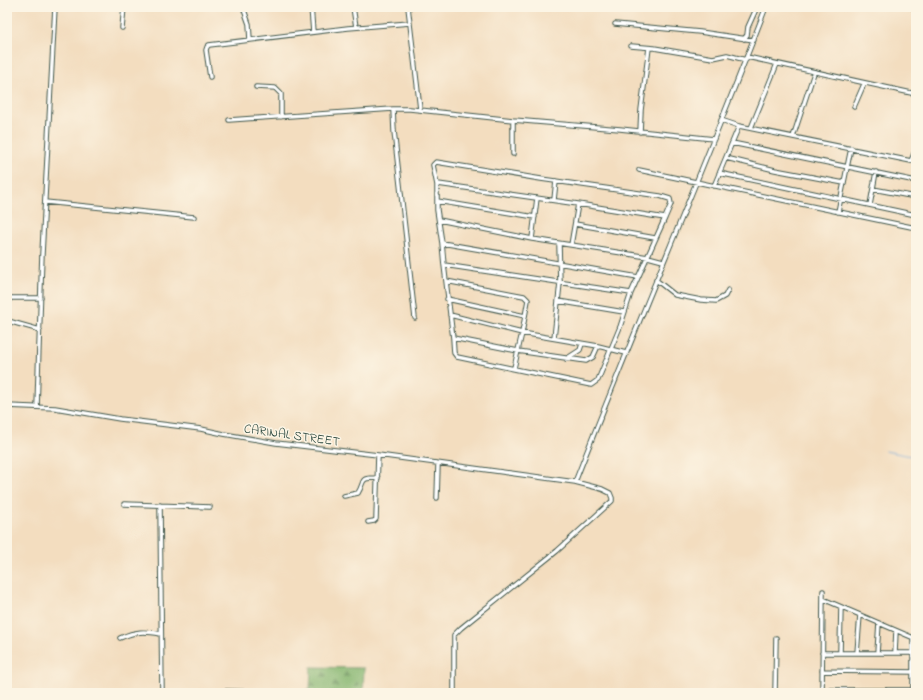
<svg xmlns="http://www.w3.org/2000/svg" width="923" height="700" viewBox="0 0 923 700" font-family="'Indie Flower',sans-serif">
  <defs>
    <pattern id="forest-firs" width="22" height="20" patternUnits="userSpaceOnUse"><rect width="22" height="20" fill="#84b56e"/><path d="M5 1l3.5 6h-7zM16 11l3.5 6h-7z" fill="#6b945b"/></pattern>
  </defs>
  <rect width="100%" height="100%" fill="#fcf5e5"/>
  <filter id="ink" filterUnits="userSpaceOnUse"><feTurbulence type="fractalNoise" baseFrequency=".025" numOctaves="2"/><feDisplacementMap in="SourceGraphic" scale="8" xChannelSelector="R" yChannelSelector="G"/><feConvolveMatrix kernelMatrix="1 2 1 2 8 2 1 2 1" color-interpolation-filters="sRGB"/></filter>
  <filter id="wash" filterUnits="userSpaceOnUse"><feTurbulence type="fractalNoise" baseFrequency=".012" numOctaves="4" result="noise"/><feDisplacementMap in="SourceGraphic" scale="16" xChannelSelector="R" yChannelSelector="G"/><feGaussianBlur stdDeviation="0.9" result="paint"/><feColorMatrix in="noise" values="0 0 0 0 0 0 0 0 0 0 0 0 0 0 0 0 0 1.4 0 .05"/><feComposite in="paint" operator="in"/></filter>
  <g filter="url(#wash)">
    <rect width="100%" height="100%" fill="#f3ddbf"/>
    <path fill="url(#forest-firs)" stroke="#527951" d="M311,667L364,668L363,693H300V691L310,690Z"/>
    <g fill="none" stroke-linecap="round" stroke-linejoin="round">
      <path stroke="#66a0d5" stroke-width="1" d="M885,451L916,457"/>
    </g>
  </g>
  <g filter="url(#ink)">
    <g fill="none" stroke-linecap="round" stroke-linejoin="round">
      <g stroke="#3f5549" stroke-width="5.5">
        <path id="minor" d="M243,7L249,24L250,40
          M311,7L313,32
          M353,7L356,27
          M408,7L420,109
          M912,7L916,11
          M615,24L700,32L754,40
          M122,28L124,7
          M744,39L747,35L748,27L757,7
          M631,46L654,48L713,58L727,55L746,60
          M747,57L916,94
          M210,77L206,50L207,47L209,45L348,28L410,23
          M256,87L275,88L281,94V117
          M854,107L864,84
          M393,109L394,131L415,318
          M229,120L393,109H410L513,120L620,129L714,139
          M513,120V154
          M721,120L739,126L916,162
          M751,128L777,64
          M640,132L641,110L649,48
          M793,137L814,73
          M732,143L916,181
          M726,158L775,170L844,183
          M911,161L916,149
          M639,170L916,228
          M719,173L916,215
          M437,185L433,165L436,162L541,179L660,196L670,199L671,204L665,218L578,204L571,245L648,257L663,261
          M714,186L739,126
          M873,189L916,197
          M554,200L556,181
          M437,201L535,217
          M45,202L194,217
          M870,205L876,172
          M838,212L851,148
          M439,220L532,239L571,245
          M575,224L655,238
          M532,239L537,198
          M442,243L437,210V185L438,184L578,204
          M444,265L453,338L518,351L586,361L593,357L598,346
          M656,280L675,295L701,300L716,301L725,296L728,290
          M446,281L524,296L528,300L522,333L450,315
          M631,293L444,265L442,243L638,277
          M447,299L525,316
          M558,301L624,312
          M40,330L8,321L7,319L9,298H41
          M453,338L454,353L457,357L591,385L598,380L620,327L631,293L665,218
          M554,338L560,283L559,244
          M566,359L580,350L582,344
          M514,368L522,333L598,346L626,353
          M7,406L55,408L120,419L201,429L224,434L276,443L378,455L575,482
          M37,407L42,254L55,7
          M344,496L358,493C366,480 358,478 378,478
          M437,498L438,465
          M124,504L210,507
          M160,505L162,693
          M368,522L374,521L376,519L378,455
          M823,599L916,639
          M120,638C136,631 144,631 161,634
          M913,638V693
          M822,653H913
          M840,653L841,607
          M857,653L860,615
          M877,653L879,623
          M895,653L896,631
          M822,671L916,672
          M822,690H916
          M218,693L225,691L259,692
          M454,693V635L461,628L557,551L612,501V498L610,493L602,489L575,482C637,323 705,166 766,7
          M775,693L776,638
          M822,693L823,591"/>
      </g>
      <use href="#minor" stroke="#fff" stroke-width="3.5"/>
    </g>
  </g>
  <g text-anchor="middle" stroke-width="3" stroke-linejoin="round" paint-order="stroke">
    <g font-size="13" fill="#1f3d34" stroke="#fcf5e5">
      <text transform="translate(292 434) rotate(8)" y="5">CARINAL STREET</text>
    </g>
  </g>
  <rect width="923" height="700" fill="none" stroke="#fcf5e5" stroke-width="24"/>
</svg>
